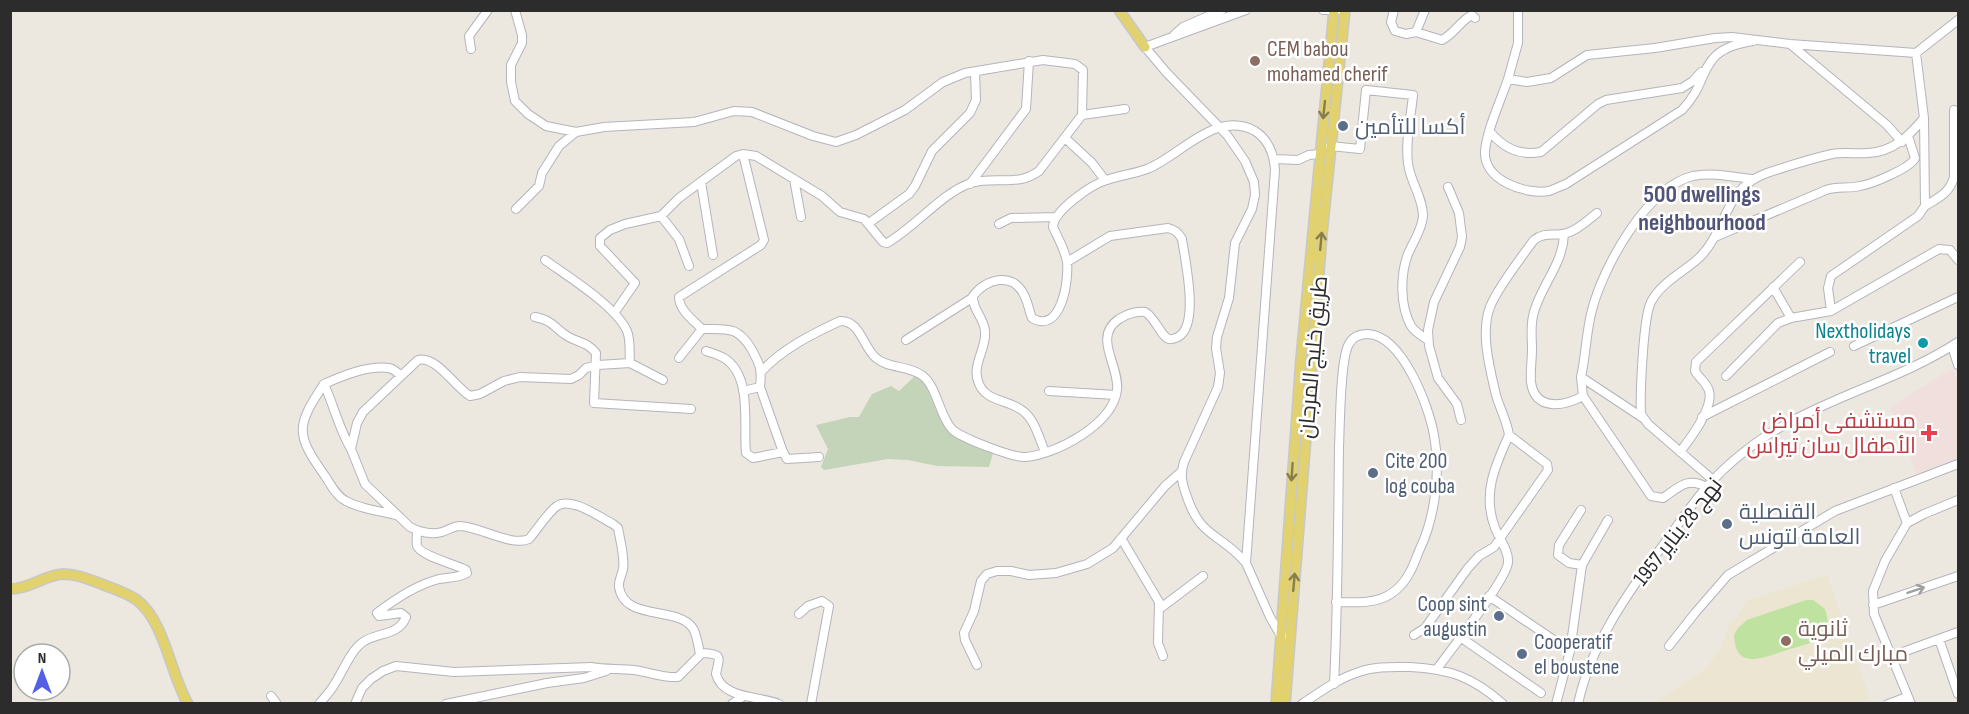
<svg xmlns="http://www.w3.org/2000/svg" width="1969" height="714" viewBox="0 0 1969 714" font-family="'Sofia Sans Condensed',Cairo,sans-serif">
  <rect width="100%" height="100%" fill="#ece8e0"/>
  <path fill="#ebe5d1" d="M1827,575L1870,699L1858,704H1652L1704,670L1719,651L1730,623L1739,614L1746,601Z"/>
  <path fill="#f1dfde" d="M1953,368L1958,383V458L1917,474L1890,407Z"/>
  <path fill="#c3d4b9" d="M916,375C934,390 933,417 950,432C960,442 980,447 993,453L989,467L937,466L908,460L888,459L824,470L821,467L828,449L816,425L850,417H859L872,394L891,386L899,391Z"/>
  <path fill="#c0e2a0" d="M1806,600H1813L1825,609C1827,617 1830,624 1825,632C1818,643 1800,646 1787,650C1765,657 1735,672 1734,635L1738,628L1747,620Z"/>
  <g fill="none" stroke-linecap="round" stroke-linejoin="round">
    <g stroke="#b3b4be" stroke-width="10">
      <path id="minor" d="M515,10L522,35V43L511,65V82L515,101L528,114L546,126L576,132L604,127L694,122L734,111L752,112L813,136L836,142L856,135L905,110L943,82L965,73L1043,60L1075,64L1083,70L1082,115L1125,109
        M1246,10L1145,47L1166,72L1227,135L1245,161L1254,182L1255,195L1252,209L1235,243L1229,298L1217,337L1216,348L1220,373L1218,387L1184,462C1180,474 1182,483 1186,494C1200,539 1221,533 1246,563L1270,617L1281,636H1283
        M1323,10H1337
        M1394,10L1391,22L1395,31L1406,34L1416,32L1442,40C1454,34 1460,21 1472,15L1475,18
        M1518,10V43L1508,79L1527,82L1551,78L1587,55L1655,48L1715,38L1732,37L1790,44L1916,53L1958,20
        M1416,32L1425,10
        M1174,35L1183,27L1222,10
        M1790,44L1887,125L1902,142
        M471,49L469,36L488,10
        M1508,79C1501,100 1487,129 1485,151C1483,180 1525,195 1549,191C1555,189 1561,186 1566,184L1682,110C1713,78 1695,50 1753,41
        M1490,132C1504,148 1519,156 1541,152L1598,104L1606,100L1682,88L1693,81L1701,72
        M1065,138L1092,163L1105,180
        M1330,146L1360,149L1366,90L1413,95C1411,117 1405,142 1408,163C1410,182 1423,197 1423,216C1422,230 1413,242 1408,254C1400,275 1400,306 1411,326C1415,332 1422,336 1428,340
        M743,154L764,240L761,245L679,297C679,310 693,320 702,329C728,329 738,326 752,350C760,365 762,369 760,387L743,391
        M1275,159L1298,160L1309,155L1319,154
        M794,179L801,217
        M701,182L713,255
        M970,184L1026,109L1029,61
        M1448,187L1459,213L1462,237L1460,247L1434,302L1428,330L1429,346L1438,378L1457,404L1461,420
        M1925,206C1938,198 1950,193 1954,177V110
        M516,209L539,186L542,173L559,146L576,132
        M661,216L679,239L689,266
        M869,223L909,194L915,186L932,151L970,113L976,100L975,72
        M999,224L1011,218L1056,217
        M1564,234C1563,264 1542,284 1534,312C1530,324 1532,338 1532,349C1532,360 1530,372 1531,382C1535,412 1565,406 1583,396
        M1715,237L1826,190C1838,186 1848,189 1860,186C1872,184 1911,168 1915,158L1908,136
        M545,260C567,276 616,306 627,331C631,340 629,353 630,363
        M1773,287L1791,318
        M1831,311L1828,288L1831,276L1918,216L1925,206L1924,118
        M615,312L635,283L600,246V238L610,230L625,224L661,216L679,198L736,156L743,154L756,156L822,196L840,212L864,219L883,242L887,243C914,228 943,192 971,183C995,176 1018,187 1039,171L1082,115
        M535,317C554,321 553,327 567,336C578,343 586,341 596,353L594,403L691,409
        M906,340L972,298
        M1854,346L1958,297
        M1952,346L1958,365
        M706,351C712,353 719,355 724,358C753,376 743,425 746,453L753,458L783,452L787,459L819,457
        M679,358L702,329
        M761,372C782,349 812,334 840,321C860,320 863,347 876,358C889,369 909,365 923,376C935,386 938,406 946,420C948,424 950,428 954,431C965,439 1013,458 1026,457C1057,454 1113,424 1117,390C1120,366 1092,337 1119,319C1127,314 1136,311 1145,312C1155,317 1161,337 1169,339C1172,340 1175,338 1178,337C1200,325 1185,260 1182,239C1178,232 1175,230 1168,228L1110,236L1067,262
        M1726,376L1778,323L1791,318L1831,311L1939,249L1950,250L1958,260
        M1581,377L1583,396L1651,496L1663,498C1678,488 1688,476 1706,487
        M663,380L630,363L598,365L586,368L579,375L571,379L520,377L504,381L480,394L470,396C455,387 436,355 418,360L363,412L357,423L351,449L365,484L410,527C419,532 432,535 442,532C448,530 454,526 460,526C481,527 511,547 529,539C537,530 548,512 557,506C571,496 601,518 613,524L618,528C620,540 625,557 623,569C622,575 618,581 619,587C624,621 676,606 692,627C697,633 698,646 700,654
        M324,384C342,376 368,365 389,368C394,369 397,372 401,376
        M760,387L783,452
        M1049,391L1116,395
        M1702,417L1830,352
        M1643,418L1581,377C1586,355 1586,332 1592,310C1603,267 1647,187 1693,176C1712,172 1734,177 1752,179
        M351,449C339,429 334,406 324,384C296,426 295,434 325,476C331,485 336,496 346,501C360,509 380,511 396,515
        M1045,452C1039,438 1035,420 1023,411C1008,399 984,402 978,381C972,364 987,348 985,331C984,318 972,309 973,296C985,279 1013,271 1024,295C1028,302 1029,311 1032,318C1061,335 1069,281 1067,262C1065,250 1058,238 1053,227C1053,211 1092,184 1107,180C1120,175 1134,174 1147,169C1179,157 1216,109 1255,131C1269,140 1274,155 1275,170L1246,563
        M1680,452C1690,439 1714,408 1709,391C1707,383 1699,378 1695,371L1696,362L1800,262
        M1713,480L1648,424L1641,414C1640,394 1643,318 1651,302C1661,282 1686,271 1701,256C1728,227 1724,188 1767,173C1788,166 1810,159 1832,154C1844,152 1856,154 1868,153C1893,152 1909,136 1924,118L1916,53
        M1894,488L1907,523
        M1581,510L1559,545L1558,555L1569,563L1582,565
        M1121,538L1162,607L1203,576
        M1489,596L1570,651
        M1159,602L1158,643L1163,656
        M1873,605L1958,576
        M799,614L808,606L822,601L829,606L811,704
        M1414,635L1425,628L1468,568L1479,556L1494,547L1548,470L1547,464L1509,435C1507,421 1500,409 1496,395C1490,369 1480,333 1490,307C1497,289 1522,256 1534,240C1545,231 1555,237 1567,233C1578,230 1588,220 1597,213
        M1460,637L1541,693
        M1939,639L1958,694
        M1669,646L1695,613L1728,575L1835,511L1958,464
        M1892,656L1958,632
        M977,665L965,640L964,633L974,611L981,581L987,574L997,571H1011L1029,575L1056,573L1087,564L1113,548L1165,486L1182,471
        M1437,669C1449,652 1508,578 1508,562C1509,551 1499,538 1495,528C1482,494 1495,466 1509,435
        M1334,684C1338,605 1338,526 1339,447C1340,427 1340,358 1349,344C1353,336 1360,334 1368,334C1403,336 1429,407 1434,435C1441,472 1435,518 1419,551C1416,558 1414,565 1410,572C1393,604 1368,603 1336,602
        M271,696L277,704
        M319,704C324,698 330,692 334,685C343,672 350,651 363,642C377,632 399,636 406,617L401,613L379,616L377,613C395,599 416,585 439,579C449,577 459,578 467,573L466,570C455,564 421,556 417,546C416,541 417,536 417,531
        M355,704L362,688L371,679L383,671L396,666L454,672L591,667C606,670 619,668 634,670C649,672 663,678 678,677L702,653C724,654 719,657 716,674C722,699 760,696 779,704
        M446,704L547,683L584,678L606,671
        M732,704L744,696
        M1302,704C1320,692 1339,678 1359,672C1375,666 1393,667 1410,667C1450,669 1473,677 1503,704
        M1556,704L1570,651L1582,565L1608,520
        M1578,704C1590,647 1625,597 1658,552C1674,531 1688,509 1704,490C1727,463 1759,438 1790,422C1845,392 1906,376 1958,342
        M1888,704L1907,697
        M1911,704L1874,614L1873,591L1885,561L1907,523L1924,514L1958,500"/>
    </g>
    <g stroke="#c8c8c8" stroke-width="12">
      <path id="major" d="M1119,10L1145,47
        M10,589C30,589 44,575 63,574C78,574 90,580 104,585C115,589 127,593 137,600C165,622 170,673 188,704
        M1276,704L1301,359L1334,10
        M1285,704L1322,234L1345,10"/>
    </g>
    <use href="#minor" stroke="#fff" stroke-width="8"/>
    <use href="#major" stroke="#e1d16f" stroke-width="9"/>
  </g>
  <defs><path id="oneway-shaft" d="M-6 0H5M1.5-3L5.5 0L1.5 3" fill="none" stroke-width="1.6" stroke-linecap="round" stroke-linejoin="round" transform="scale(1.5)"/></defs>
  <g stroke="#867e4e">
    <use href="#oneway-shaft" transform="translate(1324 110) rotate(96)"/>
    <use href="#oneway-shaft" transform="translate(1321 241) rotate(-85)"/>
    <use href="#oneway-shaft" transform="translate(1292 472) rotate(94)"/>
    <use href="#oneway-shaft" transform="translate(1294 582) rotate(-85)"/>
  </g>
  <use stroke="#a0a0a0" href="#oneway-shaft" transform="translate(1916 590) rotate(-19)"/>
  <g fill="#8d6e63" stroke="#fff" stroke-width="2">
    <circle cx="1255" cy="61" r="6"/>
    <circle cx="1786" cy="641" r="6"/>
  </g>
  <g fill="#5c6f8a" stroke="#fff" stroke-width="2">
    <circle cx="1343" cy="126" r="6"/>
    <circle cx="1373" cy="473" r="6"/>
    <circle cx="1727" cy="524" r="6"/>
    <circle cx="1499" cy="616" r="6"/>
    <circle cx="1522" cy="654" r="6"/>
  </g>
  <circle fill="#0f9aa8" stroke="#fff" stroke-width="2" cx="1923" cy="343" r="6"/>
  <path fill="#e0444e" stroke="#fff" stroke-width="2" d="M1926 424h6v6h6v6h-6v6h-6v-6h-6v-6h6z"/>
  <g text-anchor="middle" stroke-width="5" stroke-linejoin="round" paint-order="stroke">
    <g font-size="22" fill="#785e54" stroke="#fff" text-anchor="start">
      <text x="1267" y="56">CEM babou<tspan x="1267" dy="25">mohamed cherif</tspan></text>
      <text x="1798" y="636">ثانوية<tspan x="1798" dy="25">مبارك الميلي</tspan></text>
    </g>
    <g font-size="22" fill="#4e5e75" stroke="#fff" text-anchor="start">
      <text x="1355" y="134">أكسا للتأمين</text>
      <text x="1385" y="468">Cite 200<tspan x="1385" dy="25">log couba</tspan></text>
      <text x="1739" y="519">القنصلية<tspan x="1739" dy="25">العامة لتونس</tspan></text>
      <text x="1487" y="611" text-anchor="end">Coop sint<tspan x="1487" dy="25">augustin</tspan></text>
      <text x="1534" y="649">Cooperatif<tspan x="1534" dy="25">el boustene</tspan></text>
    </g>
    <g font-size="22" fill="#0d838f" stroke="#fff" text-anchor="end">
      <text x="1911" y="338">Nextholidays<tspan x="1911" dy="25">travel</tspan></text>
    </g>
    <g font-size="22" fill="#2c2c2c" stroke="#fff">
      <text transform="translate(1312 357) rotate(-85)" y="8">طريق خليج المرجان</text>
      <text transform="translate(1677 531) rotate(-52)" y="8">نهج 28 يناير 1957</text>
    </g>
    <g font-size="22" fill="#be3a42" stroke="#fff" text-anchor="end">
      <text x="1916" y="428">مستشفى أمراض<tspan x="1916" dy="25">الأطفال سان تيراس</tspan></text>
    </g>
    <g font-size="24" font-weight="bold" fill="#515478" stroke="#fff">
      <text x="1702" y="202">500 dwellings<tspan x="1702" dy="28">neighbourhood</tspan></text>
    </g>
  </g>
  <rect width="1969" height="714" fill="none" stroke="#2c2c2c" stroke-width="24"/>
  <g transform="translate(42 672)"><circle r="28" fill="#ffffff" stroke="#ababab" stroke-width="1.5"/>
  <path d="M0-4.5L10 22L0 15L-10 22Z" fill="#5360e6"/>
  <text y="-9" font-size="16" font-weight="bold" text-anchor="middle" fill="#2c2c2c">N</text>
  </g>
</svg>
